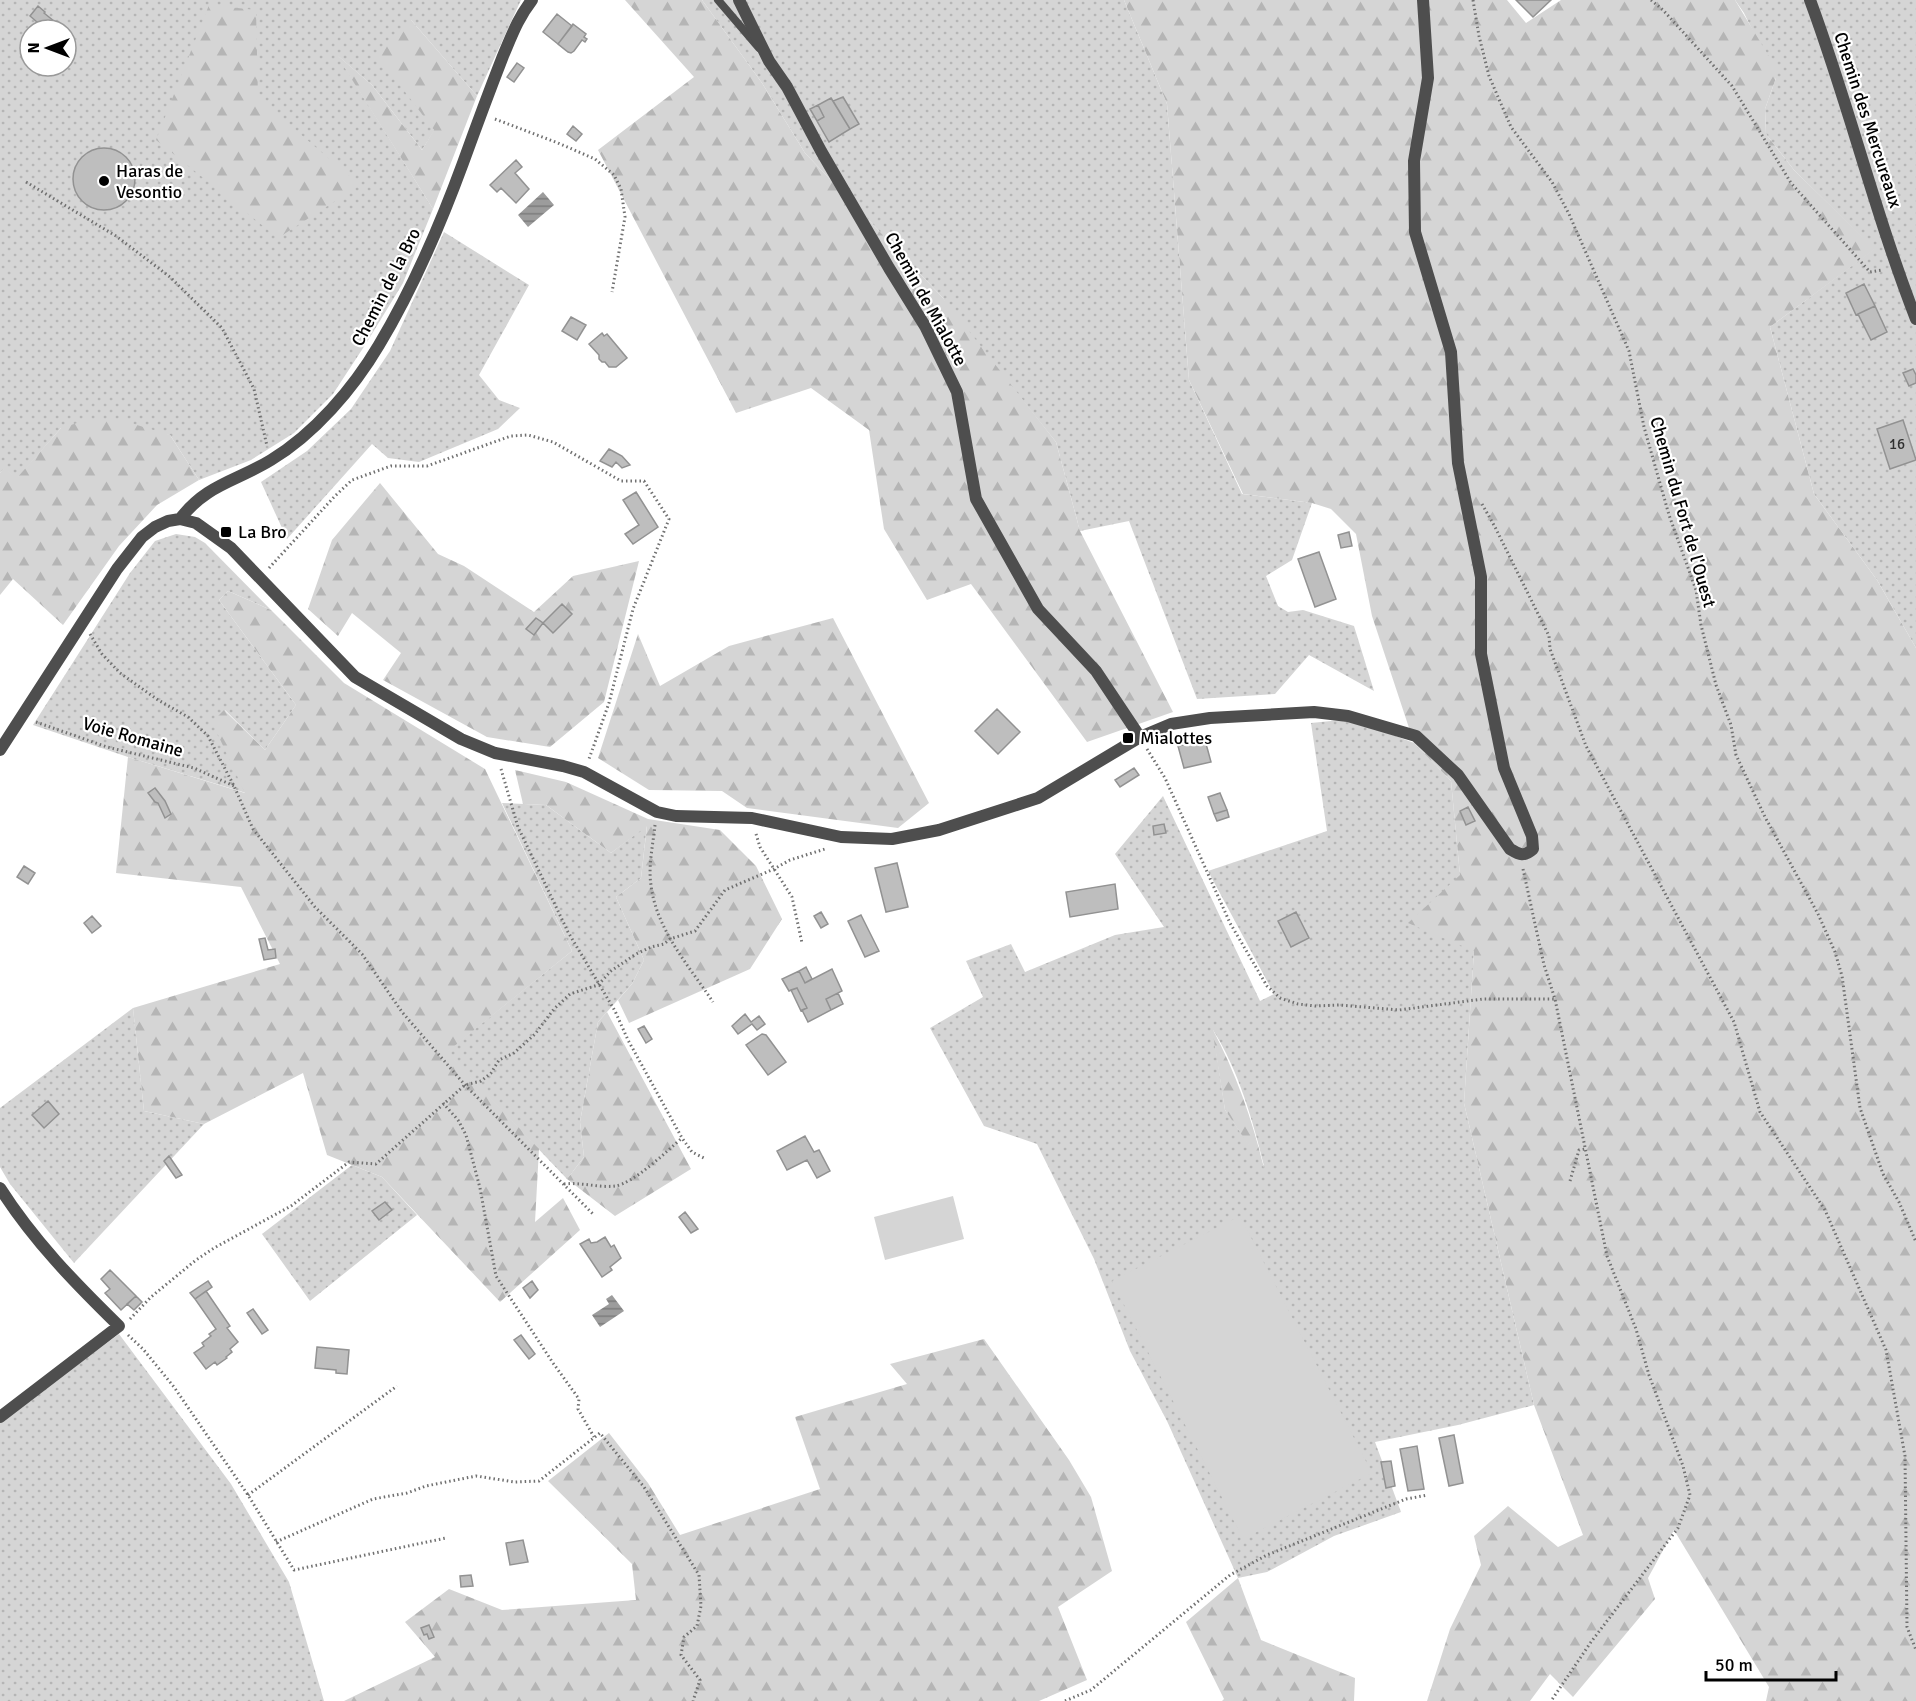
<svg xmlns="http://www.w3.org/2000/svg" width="1916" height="1701" viewBox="0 0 1916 1701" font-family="Signika,sans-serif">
  <defs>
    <pattern id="grass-dots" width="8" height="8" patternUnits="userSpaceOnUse" patternTransform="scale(1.5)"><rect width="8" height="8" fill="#d5d5d5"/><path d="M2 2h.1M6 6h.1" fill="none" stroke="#b5b5b5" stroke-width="1.8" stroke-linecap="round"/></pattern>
    <pattern id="forest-firs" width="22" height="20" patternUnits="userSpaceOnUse" patternTransform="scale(1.5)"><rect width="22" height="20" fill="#d5d5d5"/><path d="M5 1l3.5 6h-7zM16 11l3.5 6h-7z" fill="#b5b5b5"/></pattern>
    <pattern id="water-rules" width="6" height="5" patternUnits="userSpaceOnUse" patternTransform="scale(1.5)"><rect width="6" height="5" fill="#9c9c9c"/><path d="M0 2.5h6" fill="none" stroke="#7d7d7d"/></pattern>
  </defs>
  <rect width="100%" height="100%" fill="#fff"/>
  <path fill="url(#grass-dots)" fill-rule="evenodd" d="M0,0H521L477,96L411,20L434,131L422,150L372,85L338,56L433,209L403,283L367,342L333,394L294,433L251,460L199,480L170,435L61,428L16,480L5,468L0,473ZM30,30H66V66H30Z
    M702,0H1124L1167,104L1189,380L1242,494L1312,503L1292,560L1266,576L1278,606L1288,612L1303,610L1354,626L1374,691L1309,655L1275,694L1197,699L1129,521L1080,531L1056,442L948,307L943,298L805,153L762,83Z
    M1735,0H1916V648L1877,580L1814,494L1770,327L1874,249L1794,170L1766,134L1765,109L1776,78L1744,13Z
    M444,232L529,285L479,375L499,400L520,408L498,429L419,462L388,458L372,444L287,539L261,482L307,451L351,409L390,351Z
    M176,534L195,537L205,543L271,610L228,591L219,600L296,705L265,750L225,710L246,793L128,757L33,725L130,573L155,541Z
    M1351,719L1414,743L1451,781L1460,875L1474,951L1464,1103L1534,1405L1458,1425L1375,1442L1401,1512L1334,1536L1267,1572L1238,1578L1167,1421L1130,1351L1094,1259L1037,1144L984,1126L930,1028L983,997L966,961L1011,944L1025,972L1115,935L1164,927L1115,854L1163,796L1260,1001L1274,994L1208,871L1327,831L1311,723ZM1213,1030C1238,1069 1253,1121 1264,1166L1225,1110Z
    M502,803L546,805L611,853L647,825L641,878L616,897L644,960L632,984L598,1022L580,1122L584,1157L567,1179L446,1052L572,951Z
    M133,1008L144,1111L204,1124L74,1263L10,1184L0,1167V1108Z
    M352,1165L382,1177L417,1215L310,1301L262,1234Z
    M119,1334L231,1484L289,1582L324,1701H0V1422Z"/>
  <path fill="url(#forest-firs)" d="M625,0H702L762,83L805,153L943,298L1056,442L1080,531L1173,712L1087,742L971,584L927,600L884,529L869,430L811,388L736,413L598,150L694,77Z
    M1124,0H1507L1526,23L1561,0H1735L1776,68V78L1765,109L1766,134L1794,170L1875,249L1770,327L1814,494L1877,580L1916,648V1701H1766L1769,1687L1674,1530L1648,1578L1655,1599L1573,1697L1550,1674L1530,1701H1427L1450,1629L1481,1565L1474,1536L1508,1506L1558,1547L1583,1535L1534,1405L1464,1103L1474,951L1408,923L1460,875L1451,781L1414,743L1372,616L1356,534L1331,509L1312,503L1243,494L1189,380L1167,104Z
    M209,5L256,10L258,98L360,185L278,238L156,140Z
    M411,20L477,96L433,209L336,54L372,85L422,150L434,130L377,55Z
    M117,419L170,435L199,480L157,505L119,546L63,625L13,579L0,595V473L5,467L16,479L61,428L87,420Z
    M380,483L438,554L464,566L534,612L573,576L639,561L604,702L550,747L487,737L383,680L401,653L352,613L338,636L308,609L332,540Z
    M228,591L271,610L344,683L485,769L572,951L447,1052L539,1149L535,1222L563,1198L580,1230L500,1302L382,1177L327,1155L303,1073L204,1124L144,1111L133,1008L280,964L241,887L116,873L128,757L245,793L212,722L224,710L265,750L296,705L219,600Z
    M833,618L929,803L898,828L747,808L722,791L649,790L598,758L638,634L660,686L729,646Z
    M515,770L566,782L648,819L720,830L756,866L782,919L750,969L629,1023L618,1000L632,984L644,960L616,897L641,878L647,826L611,853L546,805L523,804Z
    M607,1012L691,1169L615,1216L567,1179L584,1157L580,1122L598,1022Z
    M1212,1028C1236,1073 1252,1119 1264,1168L1225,1110Z
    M984,1339L1069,1460L1091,1497L1112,1571L1058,1607L1087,1680L1039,1701H344L435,1657L405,1622L449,1589L502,1610L636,1600L632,1564L548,1481L609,1433L648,1483L680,1535L820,1489L795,1417L907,1384L890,1364Z
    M1238,1578L1261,1640L1355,1678L1354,1701H1222L1224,1699L1186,1622Z"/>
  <path fill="#d5d5d5" d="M953,1196L964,1239L885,1260L874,1217Z
    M1240,1216L1372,1473L1243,1539L1112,1281Z"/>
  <path fill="url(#water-rules)" d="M543,192L554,205L528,227L518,215Z
    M612,1295L624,1311L600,1327L592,1315L609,1304L606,1299Z"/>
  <path fill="#bebebe" stroke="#929292" stroke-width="1.5" d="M1516,0H1551L1533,17Z
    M38,6L45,12L44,13L65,30H31L37,22L30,16Z
    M557,14L572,26L558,44L543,32Z
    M573,24L586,34L584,37L587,39L585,42L582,40L574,51L571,53L568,52L558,44Z
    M517,63L524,68L514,82L507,77Z
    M843,97L859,124L850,129L833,101Z
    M831,98L850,129L829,142L817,121L824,117L818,105Z
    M818,105L824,117L817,121L810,109Z
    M573,126L582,134L576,141L567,134Z
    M73 179a31 31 0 1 1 62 0a31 31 0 1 1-62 0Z
    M516,160L522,167L515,173L529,189L516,203L501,188L497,192L490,185Z
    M1864,284L1875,306L1856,315L1846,293Z
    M1875,306L1887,332L1871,340L1858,314Z
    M571,317L586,325L577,340L562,331Z
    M602,333L604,336L607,334L627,358L616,367H609L605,362H602L599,359V355L589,344Z
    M1913,369L1916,375V383L1909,386L1903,373Z
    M1903,420L1916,460L1890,469L1877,429Z
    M609,449L622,456L630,465L622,468L616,462L612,467L600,461Z
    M636,492L658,527L633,544L625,534L639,525L623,500Z
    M1349,532L1352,546L1341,548L1338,535Z
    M1319,552L1336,599L1315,607L1298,559Z
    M562,604L572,614L553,633L543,623Z
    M536,618L543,623L534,635L526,629Z
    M997,709L1020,732L998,754L975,731Z
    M1205,740L1211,762L1184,768L1178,746Z
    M1134,768L1139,775L1120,787L1115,780Z
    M155,788L165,801L171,814L165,818L158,803L155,802L148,793Z
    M1220,793L1227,810L1214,814L1208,797Z
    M1468,807L1475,821L1466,825L1460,811Z
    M1227,810L1229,817L1217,821L1214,814Z
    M1164,824L1166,833L1154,835L1153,826Z
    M897,863L908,907L886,912L875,868Z
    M24,866L35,873L28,884L17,877Z
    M1115,884L1118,909L1070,917L1066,892Z
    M821,912L828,924L821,928L814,916Z
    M1296,912L1309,938L1291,947L1278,921Z
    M861,915L879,951L865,957L848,921Z
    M92,916L101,926L92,933L84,923Z
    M265,938L268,950L275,949L276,958L264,960L259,939Z
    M806,967L812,979L805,983L799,971Z
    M832,969L842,991L826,999L831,1010L808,1022L802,1010L807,1008L797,988L789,991L782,979L799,971L805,983Z
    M797,988L807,1008L801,1011L791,990Z
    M838,993L843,1004L831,1010L826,999Z
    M745,1014L751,1022L759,1016L765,1024L757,1030L752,1024L738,1034L732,1026Z
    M644,1026L652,1039L646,1043L638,1029Z
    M762,1034L766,1035L786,1062L768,1075L746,1045Z
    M48,1101L59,1114L44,1128L32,1115Z
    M805,1136L814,1152L819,1150L830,1171L817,1178L807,1160L787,1170L777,1151Z
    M169,1156L182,1175L176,1178L164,1161Z
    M385,1202L392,1210L379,1220L372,1211Z
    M685,1212L698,1229L691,1233L679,1217Z
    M605,1237L611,1247L614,1245L621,1258L610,1267L612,1270L602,1277L580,1244L589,1239L591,1243L597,1242Z
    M110,1270L136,1296L121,1310L105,1293L110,1289L101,1279Z
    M208,1281L212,1287L195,1299L190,1293Z
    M532,1281L538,1290L530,1298L523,1288Z
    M206,1291L230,1326L227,1328L238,1342L230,1349L232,1352L226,1357L227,1358L217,1365L215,1362L206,1369L194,1353L204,1346L202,1343L211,1336L209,1334L216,1329L195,1299Z
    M136,1296L142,1302L134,1310L127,1304Z
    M253,1309L268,1330L262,1334L247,1313Z
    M521,1335L535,1354L529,1359L514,1340Z
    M317,1347L349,1350L347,1374L336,1373V1370L315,1368Z
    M1454,1435L1463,1483L1449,1486L1439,1438Z
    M1417,1446L1424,1489L1408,1491L1400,1449Z
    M1391,1461L1395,1486L1386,1488L1381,1462Z
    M523,1540L528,1562L510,1565L506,1543Z
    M471,1575L473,1586L461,1587L460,1576Z
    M429,1625L434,1637L429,1639L427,1634L424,1635L421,1628Z"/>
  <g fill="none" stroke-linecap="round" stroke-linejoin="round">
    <path stroke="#707070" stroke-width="3" stroke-dasharray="1.5 3" stroke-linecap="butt" d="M1473,0L1479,36L1489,76L1511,127L1552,182L1569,214L1629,351L1644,427L1669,515L1696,590L1701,625L1716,685L1731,725L1736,755L1765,817L1818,914L1835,952L1842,976L1860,1108L1883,1174L1899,1202L1916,1242
      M1651,0L1663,10L1732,86L1791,183L1870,272L1882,270
      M495,119L558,143L595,159L614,175L621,189L625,217L612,292
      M26,182L116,236L170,277L222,328L254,389L267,446
      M1482,504L1495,527L1549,636L1550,649L1586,746L1734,1022L1760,1112L1825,1210L1886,1350L1905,1456L1907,1627L1916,1650
      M269,568L335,496L352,480L391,466H427L511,436L528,435L553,442L621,481H644L669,519L633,609L609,703L589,759
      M90,634L102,654L120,673L158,700L188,717L208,736L234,786L253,829L315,907L362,954L402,1012L465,1085L594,1215
      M36,722L107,747L194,768L234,786
      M1147,749L1165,778L1230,923L1267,986L1280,998L1298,1004L1315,1006L1340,1005L1399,1010L1483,999H1555
      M501,769L518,827L568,932L615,1011L628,1040L682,1138L692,1152L706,1159
      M655,825C653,845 648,866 651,885C656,929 689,966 713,1002
      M756,834L760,847L792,897L802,943
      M1523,869L1544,965L1555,999L1607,1256L1636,1329L1649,1375L1683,1466L1690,1495L1678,1528L1591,1642L1551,1701
      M443,1103L458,1120L466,1135L480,1188L496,1276L553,1363L579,1399L578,1409L594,1437
      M1570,1181L1579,1150L1585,1149
      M564,1184C581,1182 599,1188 615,1186C633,1184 667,1151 682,1138
      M130,1319L151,1297L196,1260L214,1248L291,1206L349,1162L376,1164L465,1085L481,1081L491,1073L499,1060L514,1053L535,1034L554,1009L570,994L598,985L611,971L636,954L651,947L664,944L670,939L695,931L725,890L774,869L790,860L825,849
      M128,1335L143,1349L174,1387L248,1495L294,1570L446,1538
      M248,1495L397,1386
      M276,1542L373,1499L407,1493L426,1486L476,1476L515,1482L539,1481L600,1433L644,1487L699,1575L701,1606L697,1626L684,1637L681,1655L700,1680L693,1701
      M1065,1701L1091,1690L1230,1575L1267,1555L1406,1499L1428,1495"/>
    <path stroke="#4e4e4e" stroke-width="8" d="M718,0L759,48"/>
    <path stroke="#4e4e4e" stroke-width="12" d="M739,0L769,61L787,87L821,151L889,268L925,326L957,392L976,499L1038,609L1096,671L1140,737
      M1810,0C1849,105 1875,214 1916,319
      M180,519C207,484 235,482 271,460C314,434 353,389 379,345C412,290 441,223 463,163C476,127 489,92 503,56C512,35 518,18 532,0
      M0,750L117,569L142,537L155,527L168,521L180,519L196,523L231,548L355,677L461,739L495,753L563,766L584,772L657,812L676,816L752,818L841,837L892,839L939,830L1038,798L1140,737L1171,724L1210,718L1314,712L1348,716L1416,736L1458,775L1510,849C1520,855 1524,857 1533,849L1532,836L1504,768L1481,654V577L1458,463L1451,352L1415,232L1414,161L1428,78L1423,0
      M0,1188C33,1240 75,1283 119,1326L0,1417"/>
  </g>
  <g fill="#000" stroke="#fff" stroke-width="2">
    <circle cx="104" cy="181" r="6"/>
    <rect x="220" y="526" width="12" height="12" rx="3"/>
    <rect x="1122" y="732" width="12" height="12" rx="3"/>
  </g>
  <g text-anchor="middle" stroke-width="4.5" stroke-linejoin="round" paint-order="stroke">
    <g font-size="15" fill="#303030">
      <text x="1897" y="449">16</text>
    </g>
    <g font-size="18" fill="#000" stroke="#fff">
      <text transform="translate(1868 120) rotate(72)" y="6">Chemin des Mercureaux</text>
      <text transform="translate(386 287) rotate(-63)" y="6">Chemin de la Bro</text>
      <text transform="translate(926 299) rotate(61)" y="6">Chemin de Mialotte</text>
      <text transform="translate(1683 512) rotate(74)" y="6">Chemin du Fort de l'Ouest</text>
      <text transform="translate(133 737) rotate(16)" y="6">Voie Romaine</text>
    </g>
    <g font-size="18" fill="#000" stroke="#fff" text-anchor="start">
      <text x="116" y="177">Haras de<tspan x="116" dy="21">Vesontio</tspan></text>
      <text x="238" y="538">La Bro</text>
      <text x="1140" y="744">Mialottes</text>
    </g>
  </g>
  <g transform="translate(48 48) rotate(270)"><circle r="28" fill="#ffffff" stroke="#999999" stroke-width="1.5"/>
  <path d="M0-4.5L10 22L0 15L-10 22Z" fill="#000000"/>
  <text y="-9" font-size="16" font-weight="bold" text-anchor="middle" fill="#000000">N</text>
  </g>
  <path d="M1706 1671v9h130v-9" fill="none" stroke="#000000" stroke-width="3"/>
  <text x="1715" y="1671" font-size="18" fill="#000000" stroke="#ffffff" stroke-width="4.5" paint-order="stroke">50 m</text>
</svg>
